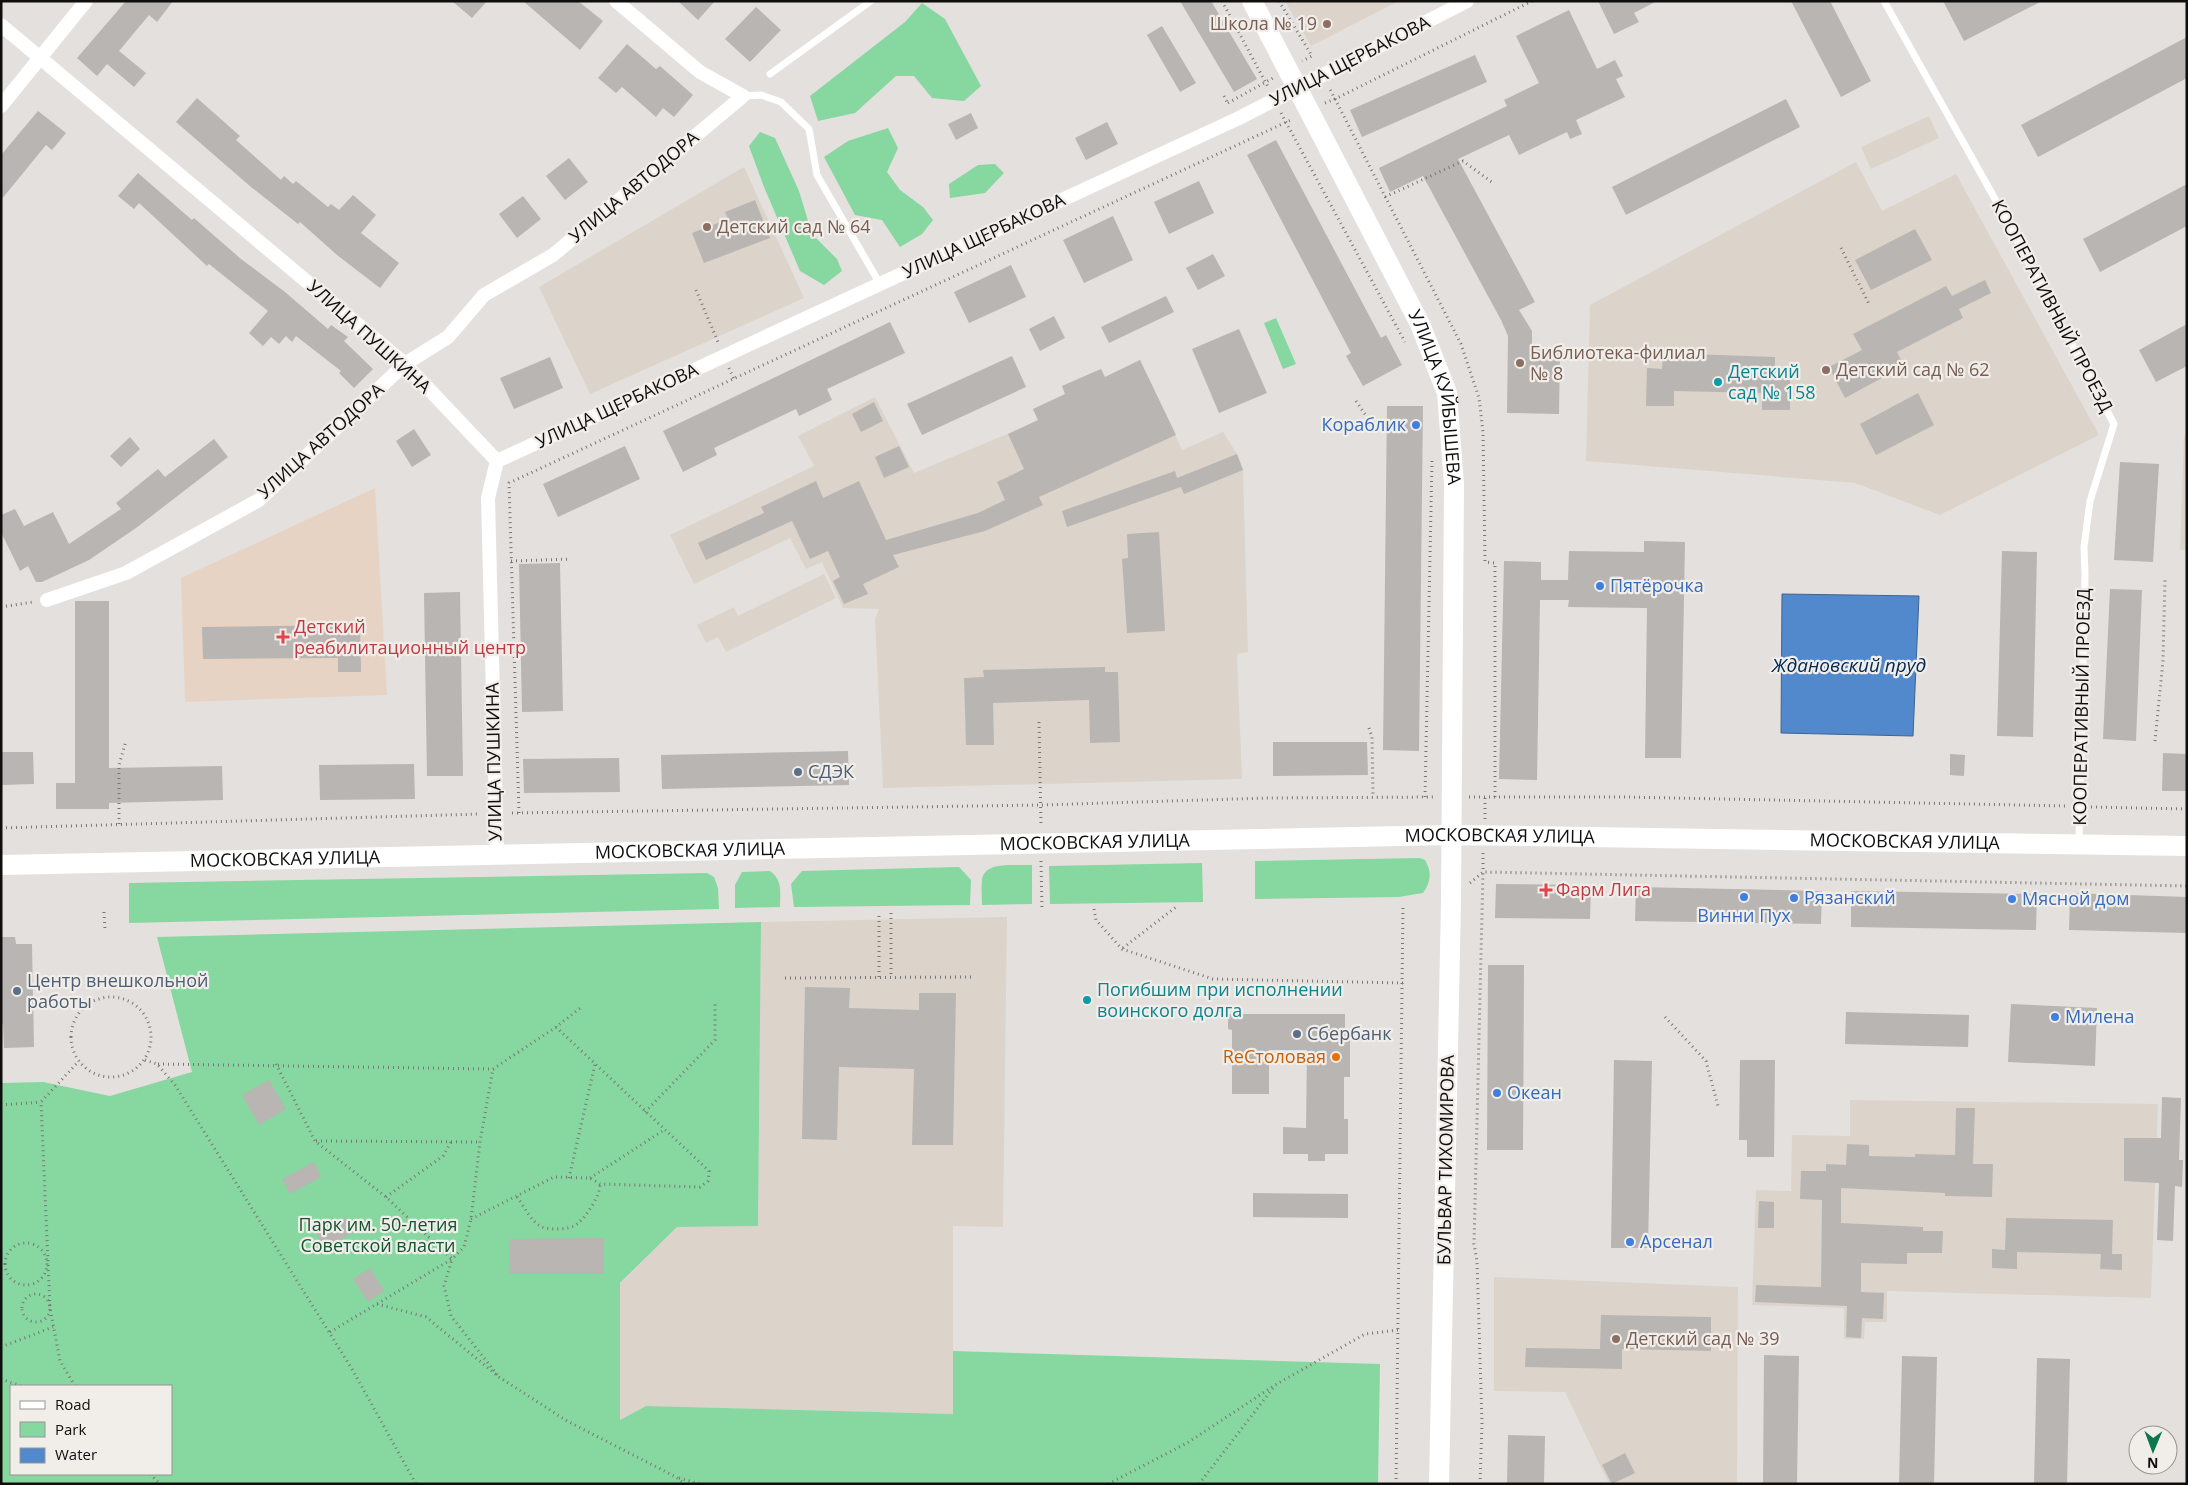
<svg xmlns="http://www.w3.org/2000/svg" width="2188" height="1485" viewBox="0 0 2188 1485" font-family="'Open Sans',sans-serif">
  <rect width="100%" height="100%" fill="#e4e0dd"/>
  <path fill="#dcd4cb" d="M1285,1H1399L1311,46Z
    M1929,116L1939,138L1871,169L1861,147Z
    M1856,162L1882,211L1956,174L2099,435L1940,515L1855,483L1586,461L1590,305Z
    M744,167L804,298L590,394L539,287Z
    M1140,360L1182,450L1223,432L1237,454L1243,470L1248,652L1237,654L1242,779L883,788L875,619L879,609L843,608L822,562L806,569L790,538L694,584L670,535L814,466L798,436L875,397L914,473L1038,421L1033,409L1066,396L1062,386L1101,369L1105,377Z
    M2187,434V550H2180L2184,436Z
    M824,574L836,598L726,652L718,637L706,643L697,625L734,607L738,616Z
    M1007,917L1003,1227L953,1226V1414L646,1406L620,1420V1284L677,1227L758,1226L761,922Z
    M1850,1100L2158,1104L2151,1298L1887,1291V1322H1865L1864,1339H1844V1308L1752,1305L1756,1190L1791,1191L1792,1135L1850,1136Z
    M1494,1277L1738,1287L1737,1484H1609L1565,1392L1494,1391Z"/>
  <path fill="#e7d3c4" d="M375,488L387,695L185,702L181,578Z"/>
  <path fill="#87d7a0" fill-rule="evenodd" d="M922,3L945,19L981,86L964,101L932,98L914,76H896L855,113L818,121L810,96L905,22Z
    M888,128L898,148L887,172L900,190L923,207L933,220L922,234L900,247L882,220L855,215L824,157L848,141Z
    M760,132L775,138L799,191L812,234L837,259L842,271L824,285L800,271L764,187L749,146Z
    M995,164L1004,173L985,193L950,198L949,184L978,165Z
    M1276,318L1296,364L1283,369L1264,323Z
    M1420,858L1425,860C1432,872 1431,882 1423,893L1399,897L1255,899V861Z
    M1202,863L1203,902L1050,904L1049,866Z
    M1032,865V904L982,905C982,897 981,888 982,880C984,860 1017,866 1032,865Z
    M959,867L971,880L970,905L794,907L791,884L802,871Z
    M770,871C783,880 780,893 780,907L735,908V885L742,872Z
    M707,873L714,877L718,888L719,909L129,923V883Z
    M761,922L758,1226L677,1227L620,1283V1420L646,1406L953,1414V1351L1380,1364L1378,1484H1V1083L43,1082L110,1096L192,1072L157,937ZM11,1386H171V1474H11Z"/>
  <path fill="#5189cc" stroke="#3d6493" d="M1782,594L1919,596L1913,736L1781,733Z"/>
  <path fill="#b8b5b2" d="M126,1H173L157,22L149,15L119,51L146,73L134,87L107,64L97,76L77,58Z
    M452,1H487L472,18Z
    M523,1H578L603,21L580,50Z
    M678,1H715L698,20Z
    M1180,1H1211L1257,79L1234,92Z
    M1598,1H1657L1634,13L1639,22L1614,34Z
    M1791,1H1830L1871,81L1841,97Z
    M1943,1H2042L1964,41Z
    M756,7L781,30L750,62L725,39Z
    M1569,10L1597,69L1615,60L1623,76L1616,79L1625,97L1576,120L1582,134L1570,139L1567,132L1519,155L1509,135L1458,159L1535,302L1519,310L1532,331V348H1560L1559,414L1507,413L1508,336L1501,320L1423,176L1390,192L1379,168L1507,106L1504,100L1539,83L1516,36Z
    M1162,26L1196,83L1180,92L1147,35Z
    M2187,37V78L2038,157L2021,125Z
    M627,44L656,69L660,66L693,95L674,117L663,108L656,117L622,87L616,93L598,78Z
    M1475,55L1487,82L1362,137L1350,110Z
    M197,98L240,136L236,140L281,180L284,176L293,184L296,181L328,207L331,204L339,210L353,195L376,215L361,233L399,263L380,288L337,255L300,222L298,224L251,187L176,122Z
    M1786,99L1800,127L1626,215L1612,187Z
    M38,111L66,133L52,150L46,145L1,200V155Z
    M971,113L978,128L956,140L948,124Z
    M1107,122L1118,144L1086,160L1075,138Z
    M1276,140L1381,338L1386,335L1402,365L1363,386L1346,356L1351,353L1247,155Z
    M569,158L588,182L565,200L546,176Z
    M138,173L192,220L194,218L241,259L285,292L328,329L331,325L348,337L344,341L373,369L354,388L339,373L341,371L296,336L292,342L286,336L279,344L271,337L263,346L249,333L268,311L209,264L207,266L139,203L134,209L118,196Z
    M1199,181L1214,213L1169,234L1154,202Z
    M2187,184V226L2100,272L2083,239Z
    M523,196L541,219L517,238L499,214Z
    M755,200L770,238L704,263L692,233L728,219L725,212Z
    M1113,216L1133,260L1084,283L1063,240Z
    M1915,229L1932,260L1871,290L1855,260Z
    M1213,254L1225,276L1198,290L1186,268Z
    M1011,265L1026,297L969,323L954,292Z
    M1985,280L1991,293L1959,309L1963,318L1897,352L1904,366L1845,398L1829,367L1862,350L1853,334L1946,286L1952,296Z
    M1166,296L1174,312L1109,343L1101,327Z
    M1054,316L1065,338L1040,351L1029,329Z
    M890,322L905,353L827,389L832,400L799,416L796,409L714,448L717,455L683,472L663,431Z
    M2187,324V366L2156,382L2139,350Z
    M1239,329L1267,393L1219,413L1192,349Z
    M1663,353L1775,357V372H1790V410H1762V393L1674,391V406H1646L1647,368L1662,369Z
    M1012,356L1026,387L922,435L907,404Z
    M550,357L563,388L514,409L500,378Z
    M1140,360L1176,435L1039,497L1043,505L985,531L893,555L899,567L863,584L868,594L844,604L833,581L840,577L828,551L810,559L792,521L706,560L698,543L764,513L761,507L816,481L823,498L859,481L886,540L978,513L1005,500L997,482L1024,469L1008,434L1038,420L1033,409L1065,394L1062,386L1101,369L1105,377Z
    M1918,393L1934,425L1876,455L1860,424Z
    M874,402L883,421L861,432L852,414Z
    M1387,406H1423L1419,751L1383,750Z
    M414,429L431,455L412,467L396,441Z
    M130,437L140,449L121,467L110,456Z
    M214,439L228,457L136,528L89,560L42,582H36L28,566L20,571L1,532V515L15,509L24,526L53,512L69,544L121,509L116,503L158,469L165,477Z
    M625,446L640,479L558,517L543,484Z
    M899,446L909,467L884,478L875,457Z
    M1237,454L1243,470L1184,494L1181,487L1067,527L1062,511L1175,471L1177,478Z
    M2120,462L2159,464L2153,562L2114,560Z
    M1159,532L1165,631L1127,633L1122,559L1128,558L1127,534Z
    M1644,541L1685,542L1681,758H1645L1647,608L1568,607L1569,600H1540L1537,780L1499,779L1504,561L1541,562V580H1568L1569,551L1644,552Z
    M2002,551L2037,552L2033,737L1997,736Z
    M560,563L563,711L522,712L519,564Z
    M2110,589L2142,590L2136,741L2103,739Z
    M460,592L463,776H427L424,593Z
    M75,601H109V768L222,766L223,800L109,803V809H56V783H75Z
    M360,625L361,672H338V658L203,659L202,627Z
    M1105,667V672H1118L1120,742L1090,743L1089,700L993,703L994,745H966L964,678L984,677L983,670Z
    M1273,742H1367L1368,775L1273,776Z
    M848,751L849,785L662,789L661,755Z
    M1,752H33L34,784L1,785Z
    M2163,753L2187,754V791H2162Z
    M1950,754L1965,755L1964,776L1950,775Z
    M619,758L620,792L524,793L523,759Z
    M414,764L415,799L320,800L319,765Z
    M1496,884L1591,885L1590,919L1495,918Z
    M1636,887L1822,891L1821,924L1635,921Z
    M1851,891L2037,894L2036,930L1851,927Z
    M2070,893L2187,897V933L2069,930Z
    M1,937H15L16,944H32L34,1047L4,1048L3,1024H1Z
    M1488,965H1524L1523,1150H1487Z
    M805,987L850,988L849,1008L919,1010V993H956L953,1145H912L914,1069L839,1067L837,1140L802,1139Z
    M2011,1004L2097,1008L2095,1066L2008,1062Z
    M1846,1012L1969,1015L1968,1047L1845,1044Z
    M1228,1014H1345V1030H1350V1077H1344V1119H1348V1154H1325V1161H1308V1154H1283V1127L1306,1128L1307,1050H1269V1094H1232V1030L1228,1029Z
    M1614,1060L1652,1061L1648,1248H1611Z
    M1740,1060H1775L1774,1157H1747V1140H1739Z
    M269,1080L286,1109L259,1125L242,1095Z
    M2162,1097L2181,1098L2179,1160H2183L2182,1187L2175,1186L2173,1241L2157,1240L2159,1183L2124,1181V1138H2161Z
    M1956,1108H1975L1973,1164H1993L1992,1197L1945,1196V1193L1841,1188V1223L1923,1227V1231H1943L1942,1253H1907V1264L1861,1263V1292L1884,1293L1883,1319L1862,1318L1861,1338L1846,1337L1847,1306L1755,1302L1756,1285L1821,1287L1822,1200L1800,1199L1801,1171H1826V1164L1846,1165L1847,1144L1869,1145V1156L1915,1157V1154L1955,1155Z
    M314,1162L321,1177L290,1194L282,1179Z
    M1253,1193L1348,1194V1218L1253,1217Z
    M1759,1201L1774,1202V1228H1758Z
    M345,1217L354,1232L325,1248L316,1233Z
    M2006,1218L2113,1220L2112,1254H2122V1270L2100,1269L2101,1254L2017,1252V1269L1992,1268V1249L2005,1250Z
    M604,1238V1274H509V1239Z
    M370,1268L384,1291L368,1302L353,1279Z
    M1601,1315L1711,1317V1351L1622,1349V1369L1525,1367L1526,1348L1600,1349Z
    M1764,1355L1799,1356L1797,1484H1763Z
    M1902,1356L1937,1357L1934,1484H1899Z
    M2037,1358L2070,1359L2067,1484H2034Z
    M1508,1435L1545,1436L1544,1484H1507Z
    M1625,1453L1635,1473L1612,1484L1602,1465Z"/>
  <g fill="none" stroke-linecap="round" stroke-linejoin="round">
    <path stroke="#797775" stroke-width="3" stroke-dasharray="1 4" stroke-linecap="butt" d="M1222,1L1268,87
      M1279,1L1312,56L1302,61
      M1224,96L1228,104
      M1228,103L1273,78
      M1325,103L1335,99L1330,89
      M1281,113L1405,342
      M1385,197L1463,161L1493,183
      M1841,248L1870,306
      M696,290L718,342
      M729,368L734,379
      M1356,401L1369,420
      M511,561L571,559
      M1,607L33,602
      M1039,722L1041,827
      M1369,728L1372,737L1373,797
      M2155,741L2163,661L2165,580
      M1425,797L1432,460
      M1469,797H1624L2068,806
      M1495,797V563L1485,562L1483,432L1479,398L1461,344L1335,99L1532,1
      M2091,807L2187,809
      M512,813L1041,805L1268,798L1435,797
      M519,813L509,483L1293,119
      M1485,819V797
      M119,824V765L126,741
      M1,828L480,814
      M1041,861L1042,910
      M1470,883L1483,872V852
      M1094,909L1096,920L1122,949L1213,979L1403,983
      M104,912L105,929
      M891,913V978
      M1123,948L1176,907
      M879,977V913
      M785,978L975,977
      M71 1037a40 40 0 1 1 80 0a40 40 0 1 1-80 0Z
      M1665,1017L1706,1061L1718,1106
      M145,1060L157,1064L175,1085L352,1369L416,1484
      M158,1064L493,1069L556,1027L583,1006
      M276,1064L315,1141L386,1197L452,1259L444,1286L451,1316L499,1377
      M1,1105L41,1102
      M645,1112L715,1040V1004
      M316,1141L480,1142
      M569,1178L595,1064
      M590,1178L664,1130
      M386,1197L443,1156L451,1142
      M517,1197C524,1206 531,1222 542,1227C550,1230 570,1230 577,1224C587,1216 600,1196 600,1184
      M471,1219L554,1177L590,1178L600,1184L700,1187L708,1181L709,1171L556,1027
      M5 1264a21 21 0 1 1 42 0a21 21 0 1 1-42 0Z
      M22 1308a14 14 0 1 1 28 0a14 14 0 1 1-28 0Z
      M377,1304L426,1317L499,1377L567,1421L676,1477L685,1484
      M330,1332L452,1259L464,1247L471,1219L480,1142L493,1069
      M1,1347L53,1327
      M1,1379L21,1386
      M75,1386L60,1361L50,1308L41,1102L79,1061
      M150,1474L160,1484
      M679,1478L700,1484
      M1108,1484L1187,1443L1275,1385L1365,1334L1398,1330
      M1199,1484L1273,1388
      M1396,1484L1403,904
      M1480,1484L1482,1423L1477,1261L1474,1244L1483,872L2187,886"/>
    <path stroke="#fff" stroke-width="7" d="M1884,1L1995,199L2114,424L2090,501L2084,547L2085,574L2079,842
      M770,74L871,1
      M743,96L761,95L781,102L809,129L817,175L880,284"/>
    <path stroke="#fff" stroke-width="14" d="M1,25L405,364L497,461
      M1,106L86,1
      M497,461L1237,119L1467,1
      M47,600L126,573L259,500L405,364L448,337L484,295L553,255L743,96L700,72L616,1
      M497,855L488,498L497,461"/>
    <g stroke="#fff" stroke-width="20">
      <path id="s1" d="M1252,1L1420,324L1447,393L1454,484L1451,902L1439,1484"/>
      <path id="s2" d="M1,865L1451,835L2187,846"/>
    </g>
  </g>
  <g fill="#8d6e63" stroke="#f1eeea" stroke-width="2">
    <circle cx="1327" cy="24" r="5"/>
    <circle cx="707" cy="227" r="5"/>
    <circle cx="1520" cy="363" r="5"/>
    <circle cx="1826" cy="370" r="5"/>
    <circle cx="1616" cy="1339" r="5"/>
  </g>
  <g fill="#0f9aa8" stroke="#f1eeea" stroke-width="2">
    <circle cx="1718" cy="382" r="5"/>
    <circle cx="1087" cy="1000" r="5"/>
  </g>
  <g fill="#3f7fe0" stroke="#f1eeea" stroke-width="2">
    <circle cx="1416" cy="425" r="5"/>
    <circle cx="1600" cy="586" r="5"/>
    <circle cx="1744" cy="897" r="5"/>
    <circle cx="1794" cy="898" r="5"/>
    <circle cx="2012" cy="899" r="5"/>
    <circle cx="2055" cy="1017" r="5"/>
    <circle cx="1497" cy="1093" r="5"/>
    <circle cx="1630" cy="1242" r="5"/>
  </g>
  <g fill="#e0444e" stroke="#f1eeea" stroke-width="2">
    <path d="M280.5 629.5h5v5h5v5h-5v5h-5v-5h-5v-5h5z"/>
    <path d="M1543.5 882.5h5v5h5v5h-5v5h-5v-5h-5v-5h5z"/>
  </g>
  <g fill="#5c6f8a" stroke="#f1eeea" stroke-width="2">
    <circle cx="798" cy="772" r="5"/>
    <circle cx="17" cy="991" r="5"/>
    <circle cx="1297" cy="1034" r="5"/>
  </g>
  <circle fill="#e8710a" stroke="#f1eeea" stroke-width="2" cx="1336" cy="1057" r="5"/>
  <g text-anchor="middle" stroke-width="4.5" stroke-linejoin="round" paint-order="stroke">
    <g font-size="18" fill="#785e54" stroke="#f1eeea" text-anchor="start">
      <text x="1317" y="30" text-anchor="end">Школа № 19</text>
      <text x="717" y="233">Детский сад № 64</text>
      <text x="1530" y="359">Библиотека-филиал<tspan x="1530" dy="21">№ 8</tspan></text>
      <text x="1836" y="376">Детский сад № 62</text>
      <text x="1626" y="1345">Детский сад № 39</text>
    </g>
    <g font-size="18" fill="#0f0e0d" stroke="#f1eeea">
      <text transform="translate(1350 61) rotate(-27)" y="6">УЛИЦА ЩЕРБАКОВА</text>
      <text transform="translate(634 187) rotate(-40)" y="6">УЛИЦА АВТОДОРА</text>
      <text transform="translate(984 236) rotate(-25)" y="6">УЛИЦА ЩЕРБАКОВА</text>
      <text transform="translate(2052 306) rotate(62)" y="6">КООПЕРАТИВНЫЙ ПРОЕЗД</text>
      <text transform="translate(369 337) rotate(42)" y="6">УЛИЦА ПУШКИНА</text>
      <text dy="6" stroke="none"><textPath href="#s1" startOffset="440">УЛИЦА КУЙБЫШЕВА</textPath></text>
      <text transform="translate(617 406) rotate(-25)" y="6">УЛИЦА ЩЕРБАКОВА</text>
      <text transform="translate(321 441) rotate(-42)" y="6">УЛИЦА АВТОДОРА</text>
      <text transform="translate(2082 707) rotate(-89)" y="6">КООПЕРАТИВНЫЙ ПРОЕЗД</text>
      <text transform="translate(494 762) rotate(-91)" y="6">УЛИЦА ПУШКИНА</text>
      <text dy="6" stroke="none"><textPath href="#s2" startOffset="1499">МОСКОВСКАЯ УЛИЦА</textPath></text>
      <text dy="6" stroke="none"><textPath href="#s2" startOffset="1904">МОСКОВСКАЯ УЛИЦА</textPath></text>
      <text dy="6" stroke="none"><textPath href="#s2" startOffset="1094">МОСКОВСКАЯ УЛИЦА</textPath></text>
      <text dy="6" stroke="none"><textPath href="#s2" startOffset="689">МОСКОВСКАЯ УЛИЦА</textPath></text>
      <text dy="6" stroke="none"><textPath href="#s2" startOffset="284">МОСКОВСКАЯ УЛИЦА</textPath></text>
      <text transform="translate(1446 1160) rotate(-89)" y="6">БУЛЬВАР ТИХОМИРОВА</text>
    </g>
    <g font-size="18" fill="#0d838f" stroke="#f1eeea" text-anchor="start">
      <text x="1728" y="378">Детский<tspan x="1728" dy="21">сад № 158</tspan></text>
      <text x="1097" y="996">Погибшим при исполнении<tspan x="1097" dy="21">воинского долга</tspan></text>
    </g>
    <g font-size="18" fill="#366cbe" stroke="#f1eeea" text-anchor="start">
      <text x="1406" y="431" text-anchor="end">Кораблик</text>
      <text x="1610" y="592">Пятёрочка</text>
      <text x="1804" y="904">Рязанский</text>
      <text x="2022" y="905">Мясной дом</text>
      <text x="1744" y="922" text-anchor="middle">Винни Пух</text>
      <text x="2065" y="1023">Милена</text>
      <text x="1507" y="1099">Океан</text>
      <text x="1640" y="1248">Арсенал</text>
    </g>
    <g font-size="18" fill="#be3a42" stroke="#f1eeea" text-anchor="start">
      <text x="294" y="633">Детский<tspan x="294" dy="21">реабилитационный центр</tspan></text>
      <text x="1556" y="896">Фарм Лига</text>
    </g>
    <g font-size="18" fill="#4e5e75" stroke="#f1eeea" text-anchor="start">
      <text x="808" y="778">СДЭК</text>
      <text x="27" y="987">Центр внешкольной<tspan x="27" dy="21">работы</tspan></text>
      <text x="1307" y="1040">Сбербанк</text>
    </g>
    <g font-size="18" fill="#c56008" stroke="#f1eeea" text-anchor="end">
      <text x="1326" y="1063">ReСтоловая</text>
    </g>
    <g font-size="18" fill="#14542f" stroke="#f1eeea">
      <text x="378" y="1231">Парк им. 50-летия<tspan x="378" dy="21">Советской власти</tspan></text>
    </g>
    <g font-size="19" font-style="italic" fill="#012954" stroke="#f1eeea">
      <text x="1849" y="672">Ждановский пруд</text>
    </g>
  </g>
  <rect width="2188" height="1485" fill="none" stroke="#0f0e0d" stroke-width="5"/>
  <rect x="10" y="1385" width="162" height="90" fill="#f1eeea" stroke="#979492"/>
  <rect x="20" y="1401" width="25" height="8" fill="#ffffff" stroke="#979492"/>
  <text x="55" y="1410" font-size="15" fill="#0f0e0d">Road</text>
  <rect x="20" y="1422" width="25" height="15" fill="#87d7a0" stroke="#979492"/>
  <text x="55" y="1435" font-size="15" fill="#0f0e0d">Park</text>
  <rect x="20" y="1448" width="25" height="15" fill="#5189cc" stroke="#979492"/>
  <text x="55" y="1460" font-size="15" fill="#0f0e0d">Water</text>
  <g transform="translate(2153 1450) rotate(181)"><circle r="24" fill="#f1eeea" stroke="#979492"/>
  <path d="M0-4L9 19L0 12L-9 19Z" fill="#0c764f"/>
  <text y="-8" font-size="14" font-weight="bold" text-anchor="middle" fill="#0f0e0d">N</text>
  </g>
</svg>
